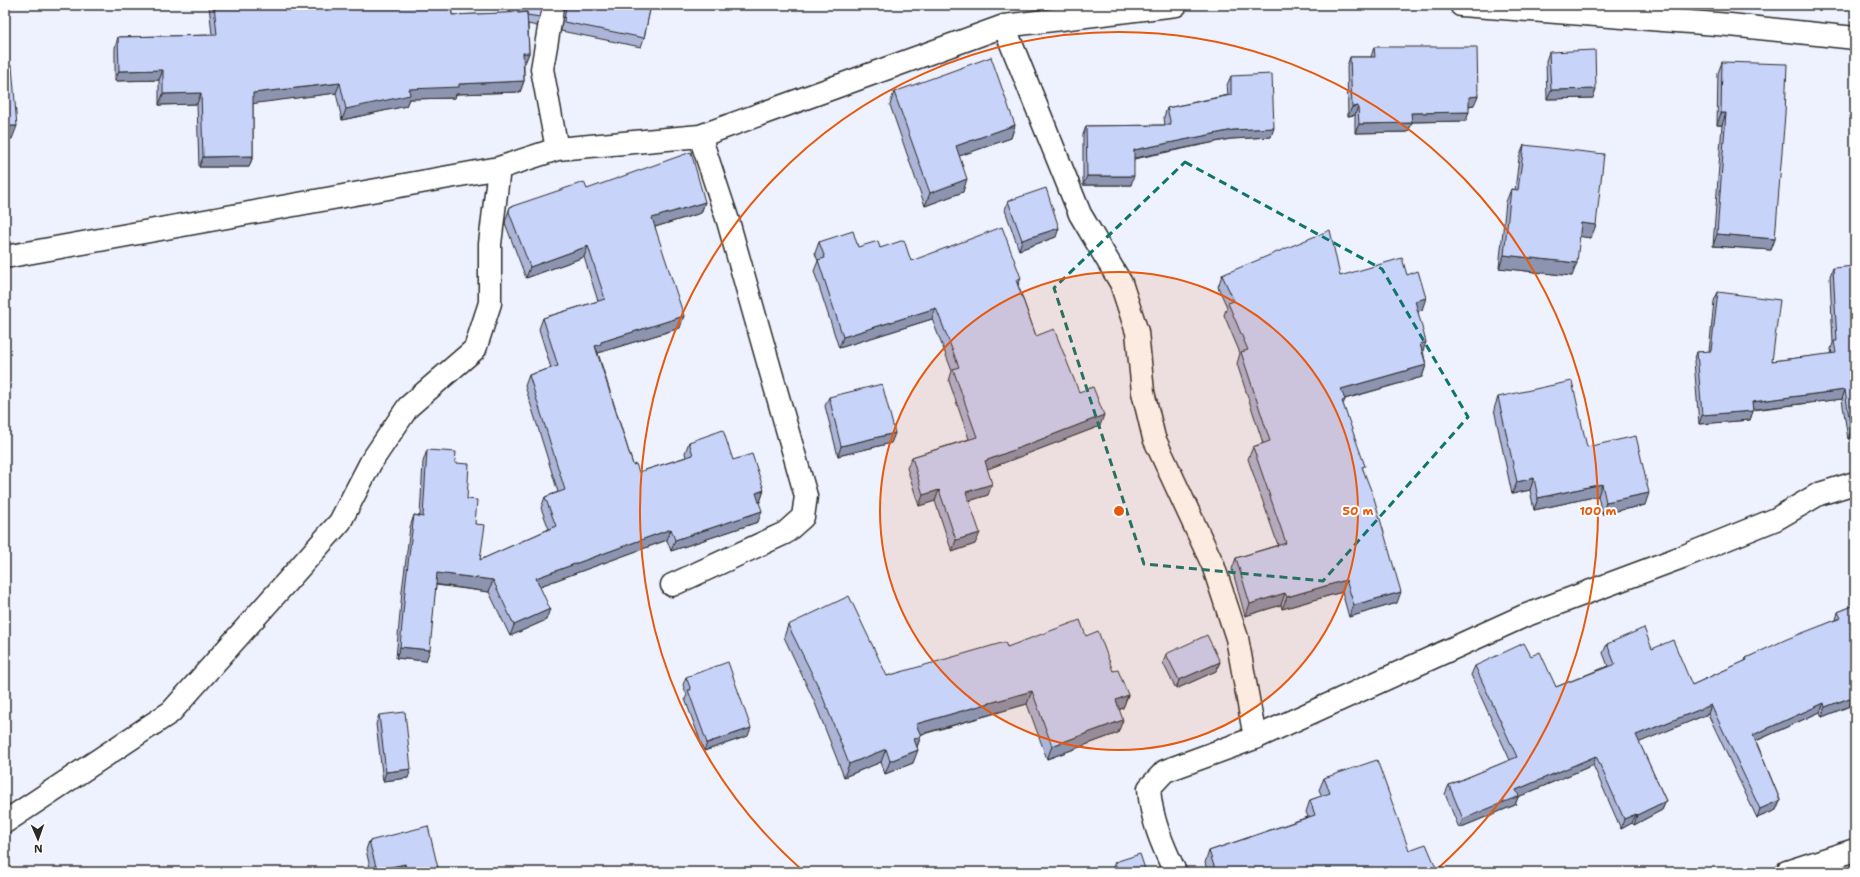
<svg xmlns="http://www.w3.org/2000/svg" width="1860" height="877" viewBox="0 0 1860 877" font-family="'Shantell Sans',sans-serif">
  <rect width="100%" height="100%" fill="#eef2fe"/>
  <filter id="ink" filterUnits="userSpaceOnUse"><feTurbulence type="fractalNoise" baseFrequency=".025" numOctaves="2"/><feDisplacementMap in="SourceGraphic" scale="8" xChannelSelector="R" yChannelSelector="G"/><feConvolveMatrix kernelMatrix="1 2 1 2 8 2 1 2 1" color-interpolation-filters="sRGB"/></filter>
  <g filter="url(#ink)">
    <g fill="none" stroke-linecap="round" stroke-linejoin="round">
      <g stroke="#2b2b2b" stroke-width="25">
        <path id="minor" d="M553,5L542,69L557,149
          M1461,5L1730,25L1855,38
          M1004,26L1080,214L1121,283L1137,332L1143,392L1154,438L1213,565L1237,638L1255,738
          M5,257L499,168L557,149L700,136L1004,26L1176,5
          M672,585L785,533L803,517L806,496L728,221L700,136
          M5,822L171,712L340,522L371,462L408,407L475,349L490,303V244L499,168
          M1175,872C1162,844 1151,819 1149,788L1165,771L1255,738L1524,616L1682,557L1776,519L1819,494L1855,483
          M1787,872L1855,850"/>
      </g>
      <use href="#minor" stroke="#fff" stroke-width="22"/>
    </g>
    <path fill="#acb5d7" stroke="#2b2b2b" d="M209,5H451L452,15L507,13L508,5H543L540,17L537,26L528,24L529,53L525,63H524V81L520,92L456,94L455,98L409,99L406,106L342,120L336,93L253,103V156L249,167H199L197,104L159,105V80L115,81V48L118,37L212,35Z
      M564,5H651L644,38L641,47L561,31Z
      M1374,47L1474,105L1469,106L1466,121L1412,122L1408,132L1355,133V115L1348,116L1347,66L1350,57H1371Z
      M1549,52L1593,98L1547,99L1546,61Z
      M1722,62L1775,239L1771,250L1713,246L1722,125H1717L1718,73Z
      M1231,76L1271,137L1230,139L1134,159L1131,185H1083V135L1086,126L1165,125L1164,117L1167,108L1228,95L1227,85Z
      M894,92L1015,125L1011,138L959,156L963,192L925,206L890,105Z
      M1524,145L1591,238L1580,236L1572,276L1499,268L1506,202L1511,189L1515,190L1519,158Z
      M587,189L705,202L701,213L655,227L680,328L598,353L633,465L639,472L686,457L685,453L689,442L733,460L764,490L760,502H759L758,522L671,551L667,540L540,586L546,620L510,636L489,592L436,585L426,661L396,658L402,591L410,527L414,515L420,516L423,462L427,450L455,463L475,524L480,560L549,529L541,508L545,497L558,492L525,386L529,375L551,368L539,329L543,318L598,301L584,257L526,278L505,223L506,219L510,207Z
      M1008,201L1056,237L1019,250L1005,210Z
      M819,242L858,247L880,248L911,261L1021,278L1018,285L1036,336L1079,392L1100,426L987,469L988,495L969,501L975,544L952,552L935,501L919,506L907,468L912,457L969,439L949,381L952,371L932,319L839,348L814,271L818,261L815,253Z
      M1833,268L1855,438L1848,439L1842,399L1753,410V411L1750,420L1699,424L1694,361L1697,352H1709L1714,301L1718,292L1772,361L1832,354L1831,349L1833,343L1830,276Z
      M1222,275L1340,276L1407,275L1422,310L1418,311L1423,351L1426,365L1422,377L1345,399V400L1343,404L1363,470L1397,603L1349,617L1342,592L1282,609L1281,605L1245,616L1232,569L1236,558L1278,545L1248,459L1253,447L1263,443L1237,364L1240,353L1224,315L1227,307L1218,287Z
      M829,397L895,433L891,443L838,456L825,406Z
      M1498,397L1645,505L1602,514L1598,496L1534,510L1530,490L1512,494L1494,409Z
      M1855,605V704L1822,717L1820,712L1756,741L1780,800L1776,810L1757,818L1708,714L1639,742L1666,801L1662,810L1634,825L1632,823L1621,829L1593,765L1518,797L1515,805L1459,828L1445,794L1449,785L1510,760L1471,675L1475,666L1531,656L1556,687L1608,666L1603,653L1607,644L1652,649L1692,685L1745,661L1746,658L1836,620L1838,612Z
      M788,625L887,676L1007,647L1086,636L1113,671L1128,695L1123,708L1119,710L1118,733L1047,759L1027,704L920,735L921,736L917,747L913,763L885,774L881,762L844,777L815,703L784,637Z
      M1166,654L1220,662L1216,671L1176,689L1163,663Z
      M686,677L748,736L704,751L685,699L687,695L683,685Z
      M379,715L408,778L383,781L376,724Z
      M1324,778L1409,850L1438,872H1208L1205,863L1209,851L1308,817L1306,812L1310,800L1322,796L1319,790Z
      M369,841L438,868L437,872H371L366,850Z
      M1115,862L1146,872H1111Z"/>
    <path fill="#8c94af" stroke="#2b2b2b" d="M523,53H529L525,63L519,64Z
      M163,70L159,80L115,81L119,71Z
      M524,81L520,92L456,94L455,98L409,99L406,106L342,120L346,109L409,89L459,84Z
      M340,83L336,93L250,104L253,93Z
      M1596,89L1593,98L1547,99L1551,90Z
      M201,93L197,104L159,105L163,94Z
      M1478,96L1474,105L1466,106L1469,97Z
      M1358,106L1355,115L1348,116L1352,107Z
      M1469,112L1466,121L1408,122L1411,113Z
      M1721,113H1726L1722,125H1717Z
      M1412,123L1408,132L1355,133L1359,124Z
      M1015,125L1011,138L951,159L956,146Z
      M5,126H17L12,139H5Z
      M1274,128L1271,137L1230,139L1130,159L1134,150L1233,130Z
      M253,156L249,167H199L203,157Z
      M1087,176H1134L1131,185H1083Z
      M967,179L963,192L925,206L930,193Z
      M705,202L701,213L648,229L652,218Z
      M1581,223L1596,225L1591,238L1576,236Z
      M1059,228L1056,237L1019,250L1022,240Z
      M1717,234L1775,239L1771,250L1713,246Z
      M588,246L584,257L526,278L530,267Z
      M1504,255L1577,263L1572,276L1499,268Z
      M1021,278L1016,289V280Z
      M1426,298L1422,310L1411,313L1415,301Z
      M936,308L932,319L839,348L843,337Z
      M684,316L680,328L598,353L595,346L601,342Z
      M1426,342L1422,354L1420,344Z
      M1426,365L1422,377L1337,401L1341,389Z
      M1845,390L1842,399L1749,410L1752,402Z
      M1753,411L1750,420L1699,424L1702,415Z
      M1104,415L1100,426L980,472L985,461Z
      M1855,430V438L1848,439L1851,431Z
      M895,433L891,443L838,456L841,446Z
      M1534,478L1530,490L1512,494L1517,482Z
      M992,484L988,495L962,503L966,492Z
      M1602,484L1598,496L1534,510L1538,498Z
      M764,490L760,502L752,504L756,493Z
      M939,490L935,501L919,506L923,495Z
      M1649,493L1645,505L1602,514L1606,502Z
      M762,511L758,522L671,551L675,540Z
      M671,529L667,540L532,589L536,578Z
      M980,533L975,544L952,552L956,540Z
      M437,573L493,580L489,592L433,584Z
      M1346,580L1342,592L1282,609L1287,597Z
      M1401,592L1397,603L1349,617L1354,605Z
      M1285,593L1281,605L1245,616L1250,604Z
      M550,609L546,620L510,636L514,625Z
      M400,647L430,650L426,661L396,658Z
      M1220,662L1216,671L1176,689L1179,680Z
      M1032,691L1027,704L911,737L916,724Z
      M1128,695L1123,708L1111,713L1116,700Z
      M1855,696V704L1822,717L1825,707Z
      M1824,703L1820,712L1749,744L1753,735Z
      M1711,705L1708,714L1633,745L1636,735Z
      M1123,720L1118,733L1047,759L1052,746Z
      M751,728L748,736L704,751L707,743Z
      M921,736L916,749L914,739Z
      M886,749L881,762L844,777L849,764Z
      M918,750L913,763L885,774L890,761Z
      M1596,756L1593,765L1518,797L1515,805L1459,828L1463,819L1516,790Z
      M411,769L408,778L383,781L386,772Z
      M1780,800L1776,810L1757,818L1760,809Z
      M1666,801L1662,810L1634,825L1637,815Z
      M1636,814L1632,823L1621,829L1624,819Z
      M405,864L402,872H376L377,870Z
      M438,868L437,872H423Z"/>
    <path fill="#c8d3fa" stroke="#2b2b2b" d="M214,5H451L452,15L527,12L529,53H523L524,81L459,84V87L409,89L410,95L346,109L340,83L253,93V156L203,157L201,93L163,94V70L119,71L118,37L217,35Z
      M510,5H543L540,17L527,15V12L519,13L509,11Z
      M566,5H651L644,38L564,22Z
      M1374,47H1477L1478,96L1469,97V112L1411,113L1412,123L1359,124L1358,106L1352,107L1350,57H1375Z
      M1595,50L1596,89L1551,90L1549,52Z
      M991,57L1015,125L956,146L967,179L930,193L894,92Z
      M1722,62L1787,64L1785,114L1775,239L1717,234L1726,113H1721Z
      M5,66H12L17,126H5Z
      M1272,74L1274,128L1233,130L1134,150V176H1087L1086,126L1171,125L1167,108L1231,95V76Z
      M1524,145L1604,154L1596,225L1581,223L1577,263L1504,255L1511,189L1518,190Z
      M691,152L705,202L652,218L684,316L601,342V344L595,346L633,465L636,464L639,472L693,455L689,442L723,430L733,460L752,454L764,490L756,493L762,511L675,540L671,529L536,578L550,609L514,625L493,580L437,573L430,650L400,647L406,580L414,515L423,517L427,450L456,452L455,463L469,464L467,499L477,500L475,524L485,525L480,560L556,526L545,497L565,490L529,375L558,366L543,318L605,299L588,246L530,267L509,212L510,207L584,182L587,189Z
      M1046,188L1059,228L1022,240L1008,201Z
      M1002,227L1021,278L1016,280L1036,336L1054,329L1079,392L1093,387L1104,415L985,461L992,484L966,492L980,533L956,540L939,490L923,495L912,457L977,437L953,369L959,367L936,308L843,337L818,260L825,258L819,242L853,231L858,247L878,241L880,248L904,240L911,261Z
      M1330,230L1340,276L1402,258L1407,275L1418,271L1426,298L1415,301L1426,342L1420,344L1426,365L1341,389L1345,400L1342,401L1365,466L1362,467L1374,498L1401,592L1354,605L1346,580L1287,597L1285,593L1250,604L1236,558L1286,543L1253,447L1270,441L1241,352L1248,350L1228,303L1234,301L1222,275Z
      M1855,266V430L1851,431L1845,390L1752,402L1753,411L1702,415L1697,352L1711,351L1718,292L1780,300L1772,361L1836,353L1834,341H1837L1833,268Z
      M1572,381L1587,447L1636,436L1649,493L1606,502L1602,484L1538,498L1534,478L1517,482L1498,397Z
      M882,384L895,433L841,446L829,397Z
      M849,596L887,676L1005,642L1007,647L1080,620L1086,636L1098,631L1113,671L1118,670L1128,695L1116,700L1123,720L1052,746L1032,691L916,724L921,736L914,739L918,750L890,761L886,749L849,764L820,690L788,625Z
      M1855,605V696L1825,707L1824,703L1753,735L1780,800L1760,809L1711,705L1636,735L1666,801L1637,815L1636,814L1624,819L1596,756L1516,790L1519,796L1463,819L1449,785L1517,757L1475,666L1524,643L1531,656L1540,652L1556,687L1615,664L1607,644L1644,628L1652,649L1673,640L1692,685L1747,660L1746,658L1787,639L1841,618L1838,612Z
      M1207,635L1220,662L1179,680L1166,654Z
      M728,662L751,728L707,743L688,690H691L686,677Z
      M405,712L411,769L386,772L379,715Z
      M1377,760L1409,850L1426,844L1438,872H1216L1209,851L1315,815L1310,800L1330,793L1324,778Z
      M428,826L438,868L423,872H407L405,864L377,870L369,841Z
      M1140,854L1146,872H1111L1117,870L1115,862Z"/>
  </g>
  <path fill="none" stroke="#0f766e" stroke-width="3" stroke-dasharray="8 5" stroke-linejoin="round" d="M1185,162L1382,269L1468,417L1323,581L1144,564L1054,288Z"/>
  <circle cx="1119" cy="511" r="239" fill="#e8590c" fill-opacity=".12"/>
  <g fill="none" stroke="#e8590c" stroke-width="2">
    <circle cx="1119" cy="511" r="239"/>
    <path d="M802 870A479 479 0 1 1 1436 870"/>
  </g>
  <circle cx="1119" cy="511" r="6" fill="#e8590c" stroke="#fff" stroke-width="2"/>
  <g font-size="12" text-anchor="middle" font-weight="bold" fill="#e8590c" stroke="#fff" stroke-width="4" stroke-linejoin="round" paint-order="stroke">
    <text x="1358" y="515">50 m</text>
    <text x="1598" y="515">100 m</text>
  </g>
  <rect width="1860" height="877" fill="none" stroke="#fff" stroke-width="20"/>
  <rect x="10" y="10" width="1840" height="857" fill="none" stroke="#2b2b2b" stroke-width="1.5" filter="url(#ink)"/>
  <g transform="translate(38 839) rotate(178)" stroke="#ffffff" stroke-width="3" paint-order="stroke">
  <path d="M0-3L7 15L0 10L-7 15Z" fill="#2b2b2b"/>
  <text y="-6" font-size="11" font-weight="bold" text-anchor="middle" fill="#2b2b2b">N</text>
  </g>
</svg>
